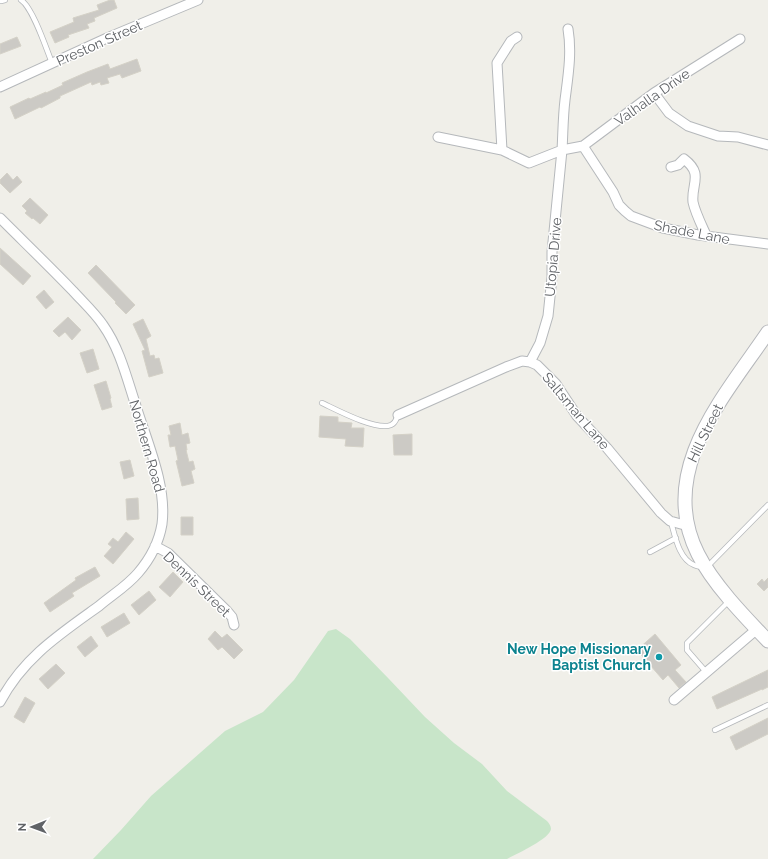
<svg xmlns="http://www.w3.org/2000/svg" width="768" height="859" viewBox="0 0 768 859" font-family="Raleway,sans-serif">
  <rect width="100%" height="100%" fill="#f0efe9"/>
  <path fill="#c8e5c9" d="M336,629L350,639L389,679L425,717L454,743L482,764L507,791L547,821C549,823 551,826 551,829C550,839 516,854 507,859H93L121,830L151,796L225,731L263,712L294,680L328,631Z"/>
  <path fill="#cccac5" stroke="#d4d1c7" d="M110,0H114L117,8L94,18L95,21L87,24L89,28L68,35L69,37L55,43L50,32L74,22L73,18L99,10L97,5Z
    M17,37L21,46L0,54V44Z
    M137,59L141,71L122,78L120,74L107,78L109,83L101,85L100,82L92,85L91,82L60,96V98L41,108L40,107L15,119L10,107L29,98L30,99L46,92V93L63,85L62,83L87,72L108,64L110,69Z
    M7,173L13,180L17,176L22,182L10,193L0,183V180Z
    M30,198L48,215L40,224L33,218L32,219L25,213L27,211L22,206Z
    M0,248L31,276L23,285L0,264Z
    M96,265L135,305L126,314L115,303L116,302L88,273Z
    M44,290L54,302L46,309L36,297Z
    M68,317L81,330L72,340L65,332L59,337L53,331Z
    M143,319L151,336L146,339L150,356L154,355L155,359L159,358L163,373L149,377L142,351L145,350L133,324Z
    M93,349L99,369L87,373L80,353Z
    M106,381L111,398L110,399L112,407L102,410L94,385Z
    M320,416L338,417V422L352,423L351,428H364L363,447L345,446L346,439L319,437Z
    M180,423L182,435L188,433L190,443L186,444L187,450H186L189,462L193,461L195,469L191,471L194,483L182,486L178,469L176,461L178,460L175,446L170,447L168,435H171L169,426Z
    M412,434V455H394L393,435Z
    M130,460L134,476L124,479L120,462Z
    M138,498L139,519L127,520L126,499Z
    M181,517H193V535H181Z
    M126,532L134,539L113,564L104,556L112,547L108,544L113,538L118,542Z
    M95,567L100,576L72,593L74,596L50,612L44,603L76,580L75,578Z
    M173,572L183,582L170,597L159,587Z
    M768,578V587L764,591L757,584L762,579L764,582Z
    M149,591L156,600L139,615L131,605Z
    M124,613L130,623L107,637L101,627Z
    M215,631L222,638L227,634L243,650L234,659L222,647L218,650L208,639Z
    M655,634L681,665L675,670L686,682L679,688L668,675L663,680L637,650Z
    M91,636L98,646L85,657L77,647Z
    M56,664L65,673L48,689L39,679Z
    M768,670V687L762,690V689L717,709L712,697Z
    M25,697L35,703L24,723L14,717Z
    M768,718V734L736,750L730,737Z"/>
  <g fill="none" stroke-linecap="round" stroke-linejoin="round">
    <g stroke="#b5b8bb" stroke-width="6">
      <path id="lane" d="M21,0C33,8 46,48 52,63
        M1,1L5,0
        M322,403C337,410 376,431 391,425C396,423 396,419 398,415
        M671,522C675,536 679,559 694,565C698,567 703,567 706,568L768,505
        M650,552L676,538
        M707,673L687,650V643L729,601
        M715,730L768,705"/>
    </g>
    <g stroke="#b5b8bb" stroke-width="11">
      <path id="street" d="M517,37L511,41L497,63L502,150L529,163L562,150C563,133 563,116 565,100C568,76 572,53 568,29
        M0,87L107,38L198,0
        M654,93L669,113L688,126L718,136L738,137L768,145
        M438,137L502,150
        M583,146L613,192L619,205L625,211L631,216L663,228L698,235L768,244
        M671,167L678,165L684,159C704,174 691,184 693,202C695,212 702,226 706,235
        M0,218C24,242 49,266 73,291C83,302 95,313 103,325C120,349 127,379 136,406C147,442 167,486 162,524C159,542 150,559 138,573C127,586 112,595 99,606C60,634 23,658 0,702
        M530,362L540,343L548,316L552,277V252L562,150L583,146L654,93L740,39
        M398,415L506,367L522,361L530,362L537,365L556,384L577,416L607,448L661,513L670,521L688,526
        M155,546L168,553L227,611L232,617L234,625
        M674,700L757,629"/>
    </g>
    <g stroke="#b5b7bb" stroke-width="15">
      <path id="secondary" d="M768,332C724,397 656,471 698,554C713,584 744,616 768,641"/>
    </g>
    <use href="#lane" stroke="#fff" stroke-width="4.5"/>
    <use href="#street" stroke="#fff" stroke-width="9"/>
    <use href="#secondary" stroke="#fff" stroke-width="13"/>
  </g>
  <circle fill="#0f9aa8" stroke="#fff" stroke-width="1.5" cx="659" cy="657" r="4"/>
  <g text-anchor="middle" stroke-width="3" stroke-linejoin="round" paint-order="stroke">
    <g font-size="14" fill="#606367" stroke="#fff">
      <text transform="translate(99 43) rotate(-24)" y="5">Preston Street</text>
      <text transform="translate(652 97) rotate(-35)" y="5">Valhalla Drive</text>
      <text transform="translate(692 232) rotate(11)" y="5">Shade Lane</text>
      <text transform="translate(553 257) rotate(-85)" y="5">Utopia Drive</text>
      <text transform="translate(576 411) rotate(50)" y="5">Saltsman Lane</text>
      <text transform="translate(705 433) rotate(-64)" y="5">Hill Street</text>
      <text transform="translate(147 446) rotate(74)" y="5">Northern Road</text>
      <text transform="translate(197 584) rotate(44)" y="5">Dennis Street</text>
    </g>
    <g font-size="14" font-weight="bold" fill="#0d838f" stroke="#fff" text-anchor="end">
      <text x="651" y="654">New Hope Missionary<tspan x="651" dy="16">Baptist Church</tspan></text>
    </g>
  </g>
  <g transform="translate(32 827) rotate(269)" stroke="#ffffff" stroke-width="3" paint-order="stroke">
  <path d="M0-3L7 15L0 10L-7 15Z" fill="#606367"/>
  <text y="-6" font-size="11" font-weight="bold" text-anchor="middle" fill="#606367">N</text>
  </g>
</svg>
